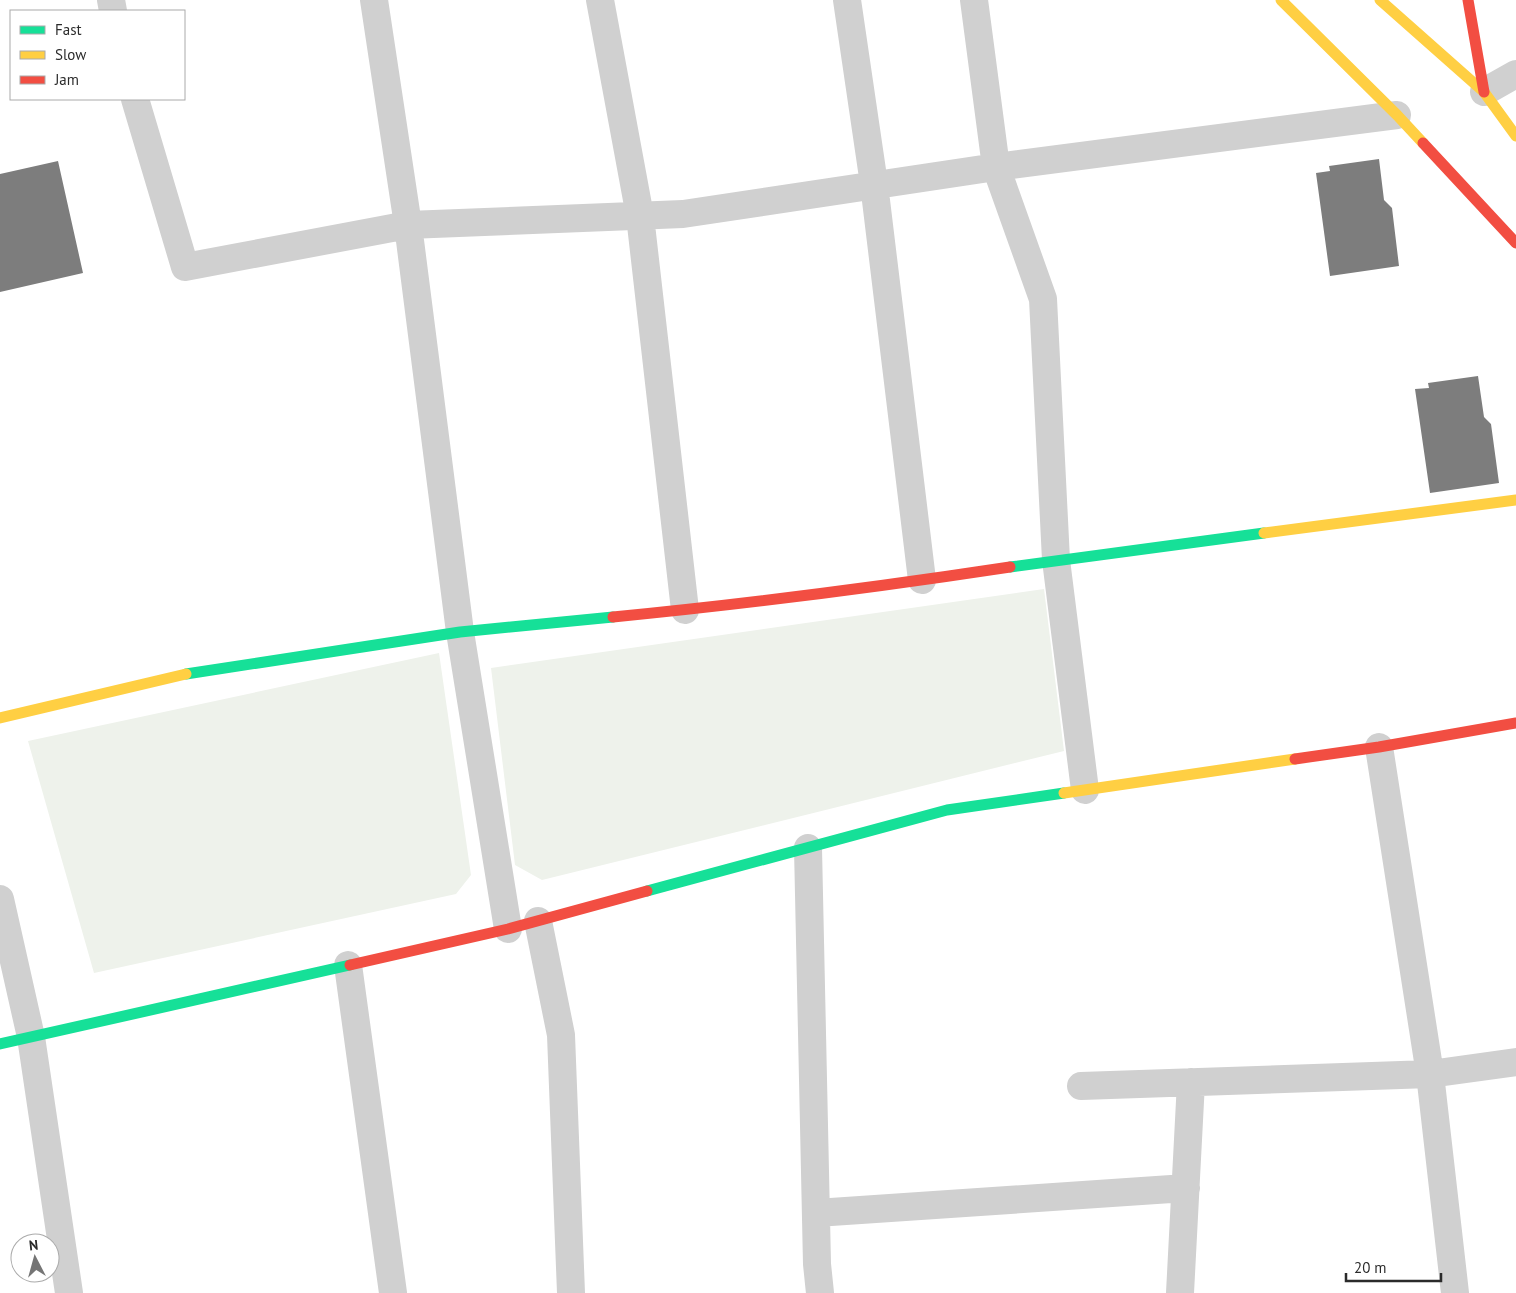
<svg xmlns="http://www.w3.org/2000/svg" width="1516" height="1293" viewBox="0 0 1516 1293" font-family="'PT Sans',sans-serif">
  <rect width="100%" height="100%" fill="#fff"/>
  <path fill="#eef2eb" d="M1044,589L1064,751L542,880L515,865L491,668Z
    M439,653L471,875L456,894L94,973L28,741Z"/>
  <path fill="#7d7d7d" d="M1379,159L1384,200L1392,208L1399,266L1330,276L1316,173L1330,171L1329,166Z
    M58,161L83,273L0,292V174Z
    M1478,376L1484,417L1491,424L1499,483L1430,493L1415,389L1429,388L1428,383Z"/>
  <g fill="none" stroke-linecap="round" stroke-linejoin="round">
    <path stroke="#d0d0d0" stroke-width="28" d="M111,0L113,11
      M374,0L408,225L460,632L508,929
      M600,0L640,216L685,610
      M847,0L874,184L922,580
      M974,0L996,167L1043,299L1056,560L1085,790
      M1484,92L1516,74
      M135,99L185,267L408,225L683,214L996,167L1397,115
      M1379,747L1430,1074L1455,1293
      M808,848L817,1264L820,1293
      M0,899L31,1037L69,1293
      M538,921L561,1035L571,1293
      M348,965L393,1293
      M1081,1086L1430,1074L1516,1062
      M816,1213L1186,1188
      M1180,1293L1191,1082"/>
    <path stroke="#16e098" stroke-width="11" d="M1010,567L1264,533
      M186,674L460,632L613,617
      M647,891L947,810L1064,793
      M0,1044L350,965"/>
    <path stroke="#ffcf43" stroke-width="11" d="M1281,0L1397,115L1423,143
      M1380,0L1484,92L1516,136
      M1264,533L1516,500
      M0,718L186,674
      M1064,793L1295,759"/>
    <path stroke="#f24e42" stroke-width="11" d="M1468,0L1484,92
      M1423,143L1516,243
      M613,617C746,604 878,587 1010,567
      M1295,759L1379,747L1516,723
      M350,965L508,929L647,891"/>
  </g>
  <rect x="10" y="10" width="175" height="90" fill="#ffffff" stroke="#aaaaaa"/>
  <rect x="20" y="26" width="25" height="8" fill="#16e098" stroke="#aaaaaa"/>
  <text x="55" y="35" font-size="15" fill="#2b2b2b">Fast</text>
  <rect x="20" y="51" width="25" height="8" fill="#ffcf43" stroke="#aaaaaa"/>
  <text x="55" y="60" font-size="15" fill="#2b2b2b">Slow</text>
  <rect x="20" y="76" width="25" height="8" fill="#f24e42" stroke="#aaaaaa"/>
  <text x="55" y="85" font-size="15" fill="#2b2b2b">Jam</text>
  <g transform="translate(35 1258) rotate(354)"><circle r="24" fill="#ffffff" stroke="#aaaaaa"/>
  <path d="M0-4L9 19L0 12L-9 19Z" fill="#757575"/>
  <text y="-8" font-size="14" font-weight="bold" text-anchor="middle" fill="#2b2b2b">N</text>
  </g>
  <path d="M1346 1273v8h95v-8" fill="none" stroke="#2b2b2b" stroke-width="2.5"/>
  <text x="1354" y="1273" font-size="15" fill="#2b2b2b" stroke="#ffffff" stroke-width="4" paint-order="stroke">20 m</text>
</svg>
